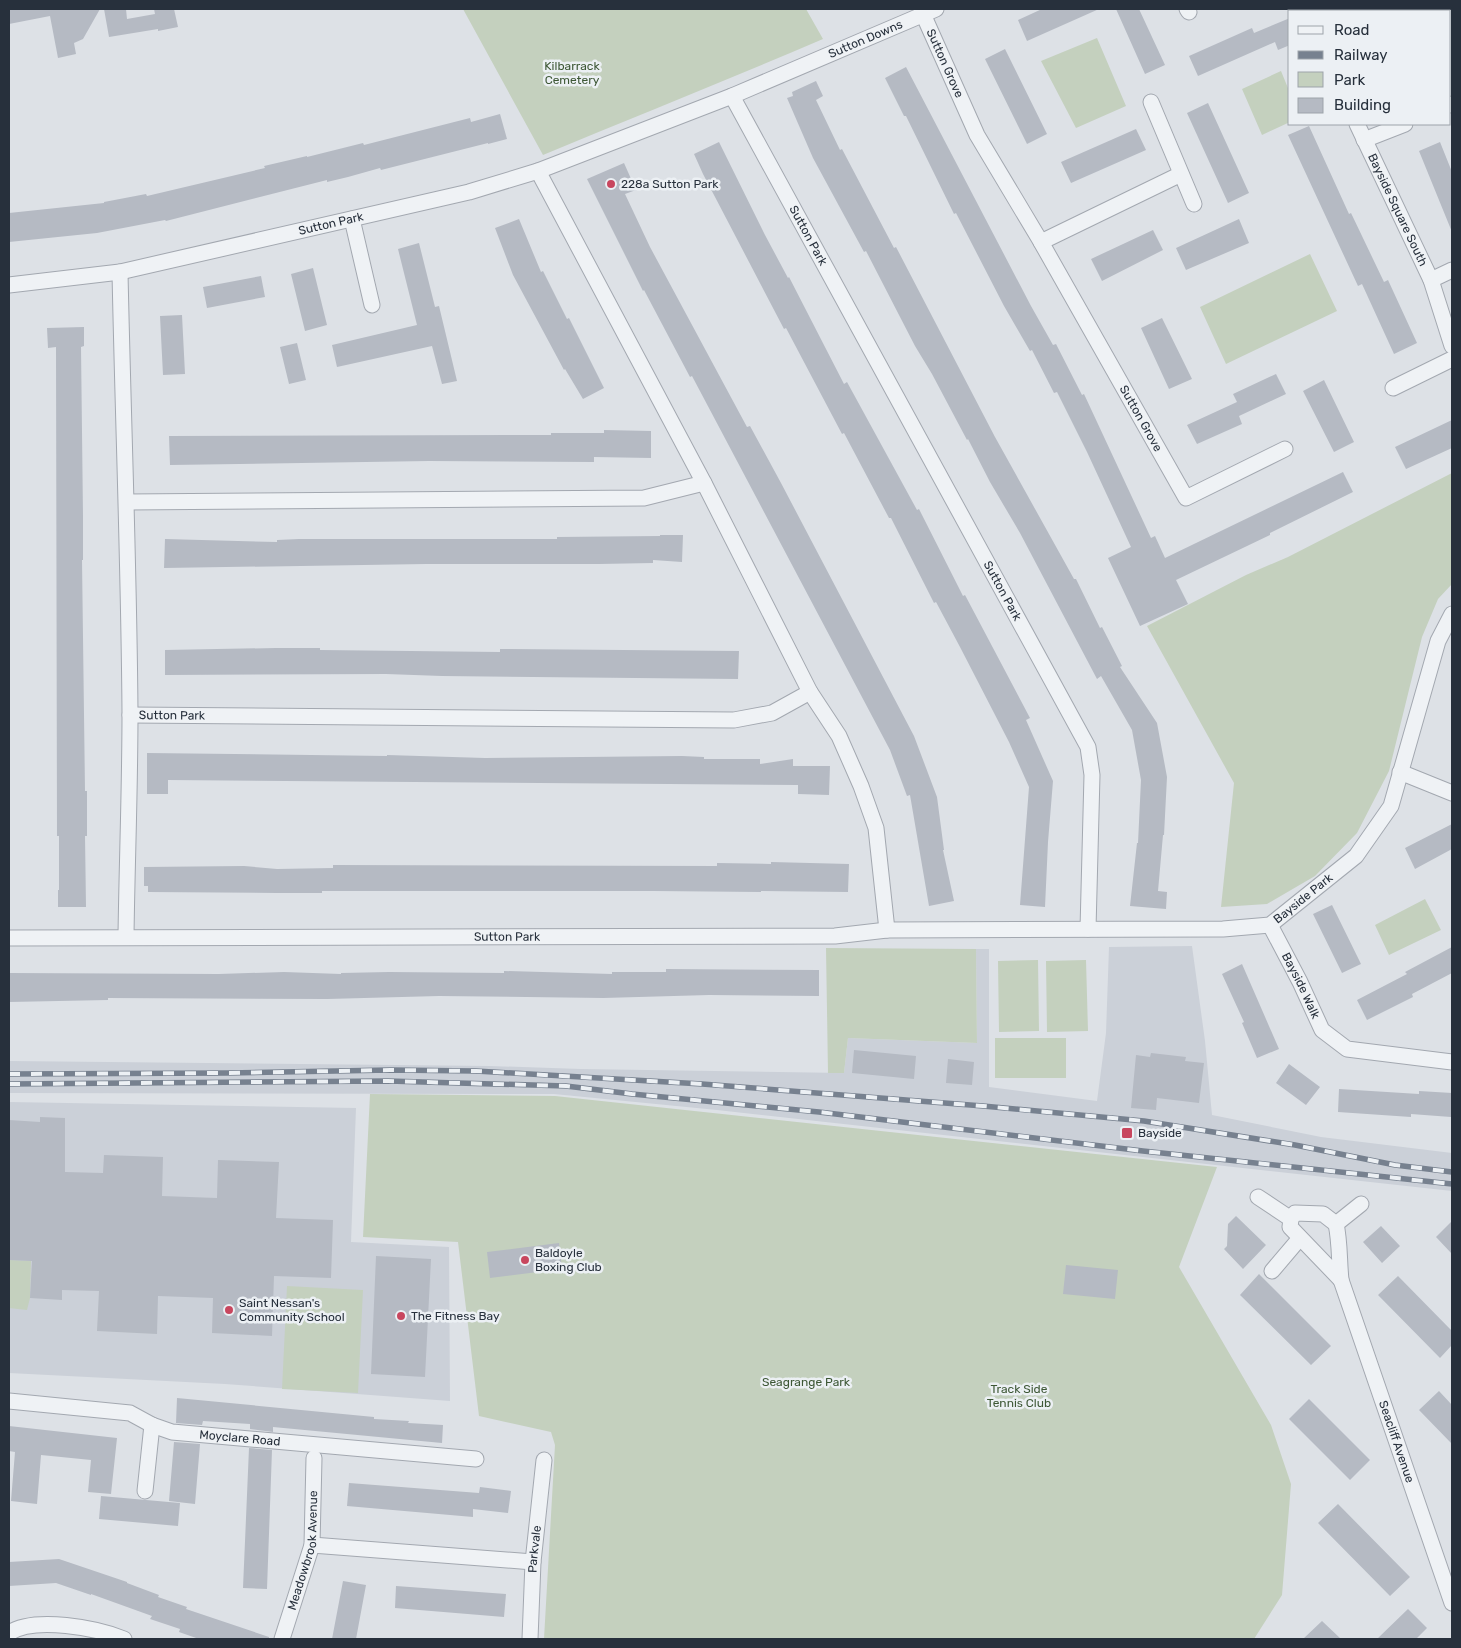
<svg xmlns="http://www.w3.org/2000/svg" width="1461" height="1648" viewBox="0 0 1461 1648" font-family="Rubik,sans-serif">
  <rect width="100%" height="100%" fill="#dde1e6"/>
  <path fill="#cbd0d8" d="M1192,946L1205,1041L1212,1115L1321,1137L1452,1153V1191L717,1110L554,1094L9,1093V1061L489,1066L581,1069L844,1073L848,1038L977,1043L976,949H989V1087L1097,1101L1106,1033L1109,947Z
    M9,1102L356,1108L351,1242L449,1247L450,1401L225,1384L9,1373Z"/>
  <path fill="#c4d0be" d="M463,9H806L823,39C730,79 637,116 543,155Z
    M1097,38L1126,106L1076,128L1041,61Z
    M1281,71L1290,93V122L1262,135L1242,89Z
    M1310,254L1337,311L1226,364L1200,307Z
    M1452,473V584L1438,599L1422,637L1389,771L1357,833L1315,876L1267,904L1221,907L1234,783L1147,626L1246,575L1288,557Z
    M1425,899L1441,930L1389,955L1375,925Z
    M826,948L976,949L977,1043L848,1038L844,1073H828Z
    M1038,960L1039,1031L999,1032L998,961Z
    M1086,960L1088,1031L1047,1032L1046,961Z
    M995,1038H1066V1078H995Z
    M370,1094L555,1096L1217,1167L1179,1267L1271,1425L1291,1484L1282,1595L1254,1639H544L555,1445L551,1432L479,1416L458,1242L363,1237Z
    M9,1260L31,1261L30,1298L27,1310L9,1308Z
    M287,1286L363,1290L358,1393L282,1389Z"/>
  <path fill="#b5bac3" d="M9,9H100L83,39L74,43L76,54L58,58L50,16L9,24Z
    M104,9H126L127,19L155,14L154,9H174L178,27L158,31V29L109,37Z
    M1042,9H1099L1027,41L1018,20Z
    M1116,9H1139L1165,65L1145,74Z
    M1290,18V45L1278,50L1275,42L1198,76L1189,56L1252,28L1254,33Z
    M1005,49L1047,134L1027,144L985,59Z
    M906,67L1031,306L1053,345L1056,344L1082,395L1084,394L1151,538L1155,536L1165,558L1343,472L1353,492L1270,533V535L1176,580L1188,604L1140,626L1108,558L1131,547L1087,452L1057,392L1054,393L1032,350L1030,351L1004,306L956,213L954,214L906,116H904L885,78Z
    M816,81L823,96L816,100L840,150L842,149L894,248L896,247L995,437L1074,579H1076L1100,628L1102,627L1122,666L1120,667L1157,723L1167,777L1164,835H1163L1158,891L1167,892L1166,909L1130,906L1137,843H1138L1141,780L1132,730L1101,676L1097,679L1020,533L990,482L968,439L967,440L932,374L915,346L866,251L864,252L813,158L787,98L793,96L792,92Z
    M1208,103L1249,193L1228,203L1187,113Z
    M500,114L507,139L488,144V143L381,170L380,168L348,177L327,182V180L166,221L165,220L97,233L9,242V213L104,203V202L146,194L147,196L265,168L264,166L307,156V157L363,143L364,145L470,118L471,122Z
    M1309,126L1349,214L1351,213L1384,282L1388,280L1417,343L1394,354L1362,284L1358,286L1288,135Z
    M1136,129L1146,150L1071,183L1061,162Z
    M719,142L765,235L788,278L789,277L844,384L847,382L917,510L919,509L963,596L965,595L1030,718L1026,720L1053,781L1048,842L1045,907L1020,905L1029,787L1009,742L960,647L936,602L934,603L891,518H889L844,433L842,434L786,328L784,329L703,174L694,154Z
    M1440,142L1452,172V232L1419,151Z
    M624,163L636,190L625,194L650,247L747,427L750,426L781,483L914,736L937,797L944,850H943L954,901L929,906L910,795L907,796L890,750L692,376L690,377L644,290L643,291L587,179Z
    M519,219L541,272L543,271L567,319L569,318L604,388L583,399L565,369L564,370L513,275L495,228Z
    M1239,219L1249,243L1186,270L1176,248Z
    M1153,230L1163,250L1102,281L1091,259Z
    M419,243L435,307L439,306L457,381L442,384L432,346L337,367L332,345L417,325L398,249Z
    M313,268L327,325L305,331L291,274Z
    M261,276L265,297L207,308L203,287Z
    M182,315L185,374L163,375L160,316Z
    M1162,318L1192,379L1169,389L1141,328Z
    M84,327V346L81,347L83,516V560H82L85,791H87V836H85L86,907H58V890H59V836H57L56,347L48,348L47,328Z
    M297,343L306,380L289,384L280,347Z
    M1276,374L1286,394L1239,416L1242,424L1197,444L1187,425L1237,402L1233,394Z
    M1324,380L1354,442L1334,452L1303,391Z
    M1452,420V448L1406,469L1395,447Z
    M604,430L651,431V458L594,457V462L429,461L170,465L169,436L551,435V433H604Z
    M660,535H683L682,562L653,560V563L599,564H426L164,568L165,539L277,542V540L299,539H557V537L660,536Z
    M276,648H320V650L500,652V649L739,651L738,679L442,676L386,674L165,675V650Z
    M147,753L387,756V755L485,758L682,756L704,757V759H760V764L793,759V766H830L829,795L798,794V785L168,780V794H147Z
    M1452,824V849L1415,869L1405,848Z
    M771,862L849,864L848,892L761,891V892L654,891H322V893H277L148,892V886H144V867L244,866L277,869L333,868V865L717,866V863L771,864Z
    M1332,905L1361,964L1342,973L1313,914Z
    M1452,947V973L1412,994L1413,997L1367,1020L1357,1000L1407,974L1405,972Z
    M1242,964L1279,1049L1257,1058L1242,1023L1244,1022L1222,974Z
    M666,969L819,970V996L709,995L603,998L439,996L327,999L108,998V1000L9,1002V973L219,974L284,972L341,974V973L389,972L504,973V971L612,974V972H666Z
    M854,1050L916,1056L914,1079L852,1073Z
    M1151,1053L1186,1057L1185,1061L1204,1063L1199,1103L1157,1098L1156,1110L1131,1108L1136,1055L1150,1057Z
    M948,1059L974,1062L972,1085L946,1083Z
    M1289,1064L1320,1087L1306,1105L1276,1083Z
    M1339,1089L1419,1094V1091L1452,1093L1451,1117L1411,1114V1117L1338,1112Z
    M40,1117L65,1118V1172L103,1173L104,1155L163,1157L162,1196L217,1198L218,1160L279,1162L276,1218L333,1220L331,1278L274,1276L272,1336L212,1333L213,1298L158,1296L157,1334L97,1331L99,1291L62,1290V1300L30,1298L32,1261L9,1260V1120L40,1122Z
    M1236,1216L1266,1245L1243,1269L1224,1249L1227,1246L1228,1224Z
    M1452,1221V1254L1436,1237Z
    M1381,1226L1400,1246L1382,1263L1363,1242Z
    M559,1243L562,1269L490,1278L487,1252Z
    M376,1256L431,1259L425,1377L371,1374Z
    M1066,1265L1118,1270L1115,1299L1063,1294Z
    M1259,1274L1331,1346L1311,1365L1240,1295Z
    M1398,1276L1452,1331V1345L1440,1358L1378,1295Z
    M1439,1391L1452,1405V1444L1419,1410Z
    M177,1398L374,1417V1419L409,1421L408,1423L443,1425L442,1443L273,1427V1432L250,1429V1424L203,1421L202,1425L176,1423Z
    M1309,1399L1370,1460L1350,1480L1289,1419Z
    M9,1426L117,1438L111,1494L88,1492L91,1460L41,1455L37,1504L11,1501L15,1452L9,1451Z
    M174,1442L200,1444L195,1504L169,1501Z
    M249,1448L272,1450L267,1589L243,1588Z
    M349,1483L479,1493L480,1487L511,1491L508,1513L473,1509V1517L347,1506Z
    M101,1496L180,1503L178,1526L99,1519Z
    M1338,1504L1410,1577L1390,1596L1318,1523Z
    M59,1559L127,1582V1583L159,1595L158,1597L187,1607L186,1609L269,1637V1639H199L179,1632L180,1629L150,1619L152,1616L91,1594V1595L56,1583L9,1586V1562Z
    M343,1581L366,1585L356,1639H332Z
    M396,1586L506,1594L504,1617L395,1608Z
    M1408,1609L1427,1628L1416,1639H1377Z
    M1322,1621L1341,1639H1303Z"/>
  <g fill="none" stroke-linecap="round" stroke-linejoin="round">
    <g stroke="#a3a8b0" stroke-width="17">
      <g id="minor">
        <path d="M1187,9L1189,12"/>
        <path id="s1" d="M923,14L977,135L1041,242L1186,498L1285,449"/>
        <path id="s2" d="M732,96L1088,747L1092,775L1088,929"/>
        <path d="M1151,102L1194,204"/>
        <path d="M1450,105L1452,104"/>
        <path id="s3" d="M1357,124L1431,280L1452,346"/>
        <path d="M1364,140L1405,124"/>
        <path d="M538,171L704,483L810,692L839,736L861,786L876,828L887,930"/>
        <path d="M352,219L372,305"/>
        <path d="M1041,242L1181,174"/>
        <path d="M120,272C123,419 129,566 130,713C130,788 127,862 126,936"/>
        <path d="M1431,280L1452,270"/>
        <path id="s4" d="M9,285L120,272L469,192L538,171L732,96L936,9"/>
        <path d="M1393,388L1452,359"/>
        <path d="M127,502L644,498L704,483"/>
        <path id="s5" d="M130,715L734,720L772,713L810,692"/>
        <path d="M1400,772L1452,793"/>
        <path id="s6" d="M1270,925L1300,982L1322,1030L1347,1049L1452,1062"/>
        <path id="s7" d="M9,938L835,936L887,930L1223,929L1270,925L1356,856L1391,806L1438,641L1452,614"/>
        <path d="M1258,1197L1291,1219"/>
        <path d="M1295,1213L1323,1214L1336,1224C1340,1242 1339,1261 1341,1280L1290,1227L1291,1219Z"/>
        <path d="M1336,1224L1361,1204"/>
        <path d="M1272,1271L1300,1238"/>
        <path id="s8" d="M1341,1280L1452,1603"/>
        <path id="s9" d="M9,1401L130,1413L152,1425L172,1432L476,1459"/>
        <path d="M145,1491L152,1425"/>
        <path d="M312,1545L533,1562"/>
        <path d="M9,1633C35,1616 97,1628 124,1639"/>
        <path id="s10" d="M282,1639L312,1545L314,1458"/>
        <path id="s11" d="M530,1639L533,1562L544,1460"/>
      </g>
    </g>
    <use href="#minor" stroke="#eff2f5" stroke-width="15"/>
    <g stroke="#77818f" stroke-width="5.5">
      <path id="rail" d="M9,1074L227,1073L390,1070L476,1071L702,1084L983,1106L1144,1121L1295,1145L1395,1165L1452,1172
        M9,1084L388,1081L566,1086L632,1094L819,1112L1143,1151L1452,1184"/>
    </g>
    <use href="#rail" stroke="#ecf0f4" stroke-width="4" stroke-dasharray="11" stroke-linecap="butt"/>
  </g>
  <g fill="#c8465e" stroke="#ecf0f4" stroke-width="2">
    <circle cx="611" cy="184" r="5"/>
    <rect x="1121" y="1127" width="12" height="12" rx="2.5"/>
    <circle cx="525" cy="1260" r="5"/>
    <circle cx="229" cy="1310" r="5"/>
    <circle cx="401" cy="1316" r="5"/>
  </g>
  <g text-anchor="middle" stroke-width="5" stroke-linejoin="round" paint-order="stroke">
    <g font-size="12" fill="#27303c" stroke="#ecf0f4">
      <text dy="4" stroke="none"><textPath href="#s4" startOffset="895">Sutton Downs</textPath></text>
      <text dy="4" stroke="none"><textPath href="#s1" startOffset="54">Sutton Grove</textPath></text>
      <text dy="4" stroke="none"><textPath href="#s3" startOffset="95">Bayside Square South</textPath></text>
      <text dy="4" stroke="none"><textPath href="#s4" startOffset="328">Sutton Park</textPath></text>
      <text dy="4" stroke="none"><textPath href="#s2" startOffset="159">Sutton Park</textPath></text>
      <text dy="4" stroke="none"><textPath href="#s1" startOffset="460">Sutton Grove</textPath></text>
      <text dy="4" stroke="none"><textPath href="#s2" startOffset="564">Sutton Park</textPath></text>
      <text dy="4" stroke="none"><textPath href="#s5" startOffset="42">Sutton Park</textPath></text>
      <text dy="4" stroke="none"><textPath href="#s7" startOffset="1304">Bayside Park</textPath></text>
      <text dy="4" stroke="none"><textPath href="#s7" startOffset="498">Sutton Park</textPath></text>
      <text dy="4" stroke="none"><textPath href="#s6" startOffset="68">Bayside Walk</textPath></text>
      <text dy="4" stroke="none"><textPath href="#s9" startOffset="236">Moyclare Road</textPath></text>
      <text dy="4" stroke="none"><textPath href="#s8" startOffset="171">Seacliff Avenue</textPath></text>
      <text dy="4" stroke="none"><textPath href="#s10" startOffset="92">Meadowbrook Avenue</textPath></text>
      <text dy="4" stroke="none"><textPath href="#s11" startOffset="90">Parkvale</textPath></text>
    </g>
    <g font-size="12" fill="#3d5735" stroke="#ecf0f4">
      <text x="572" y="70">Kilbarrack<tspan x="572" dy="14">Cemetery</tspan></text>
      <text x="806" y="1386">Seagrange Park</text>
      <text x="1019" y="1393">Track Side<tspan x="1019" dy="14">Tennis Club</tspan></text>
    </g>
    <g font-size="12" fill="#27303c" stroke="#ecf0f4" text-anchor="start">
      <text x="621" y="188">228a Sutton Park</text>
      <text x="1138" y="1137">Bayside</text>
      <text x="535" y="1257">Baldoyle<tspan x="535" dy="14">Boxing Club</tspan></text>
      <text x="239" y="1307">Saint Nessan's<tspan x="239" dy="14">Community School</tspan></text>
      <text x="411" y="1320">The Fitness Bay</text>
    </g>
  </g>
  <rect width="1461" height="1648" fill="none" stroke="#27303c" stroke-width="20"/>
  <rect x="1288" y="10" width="162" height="115" fill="#ecf0f4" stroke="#9da3aa"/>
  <rect x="1298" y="26" width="25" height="8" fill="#eff2f5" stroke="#9da3aa"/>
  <text x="1334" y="35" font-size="15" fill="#27303c">Road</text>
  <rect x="1298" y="51" width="25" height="8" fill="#77818f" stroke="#9da3aa"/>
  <text x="1334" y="60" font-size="15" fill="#27303c">Railway</text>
  <rect x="1298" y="72" width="25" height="15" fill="#c4d0be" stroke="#9da3aa"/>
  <text x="1334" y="85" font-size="15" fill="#27303c">Park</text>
  <rect x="1298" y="98" width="25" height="15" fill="#b5bac3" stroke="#9da3aa"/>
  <text x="1334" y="110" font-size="15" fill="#27303c">Building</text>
</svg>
